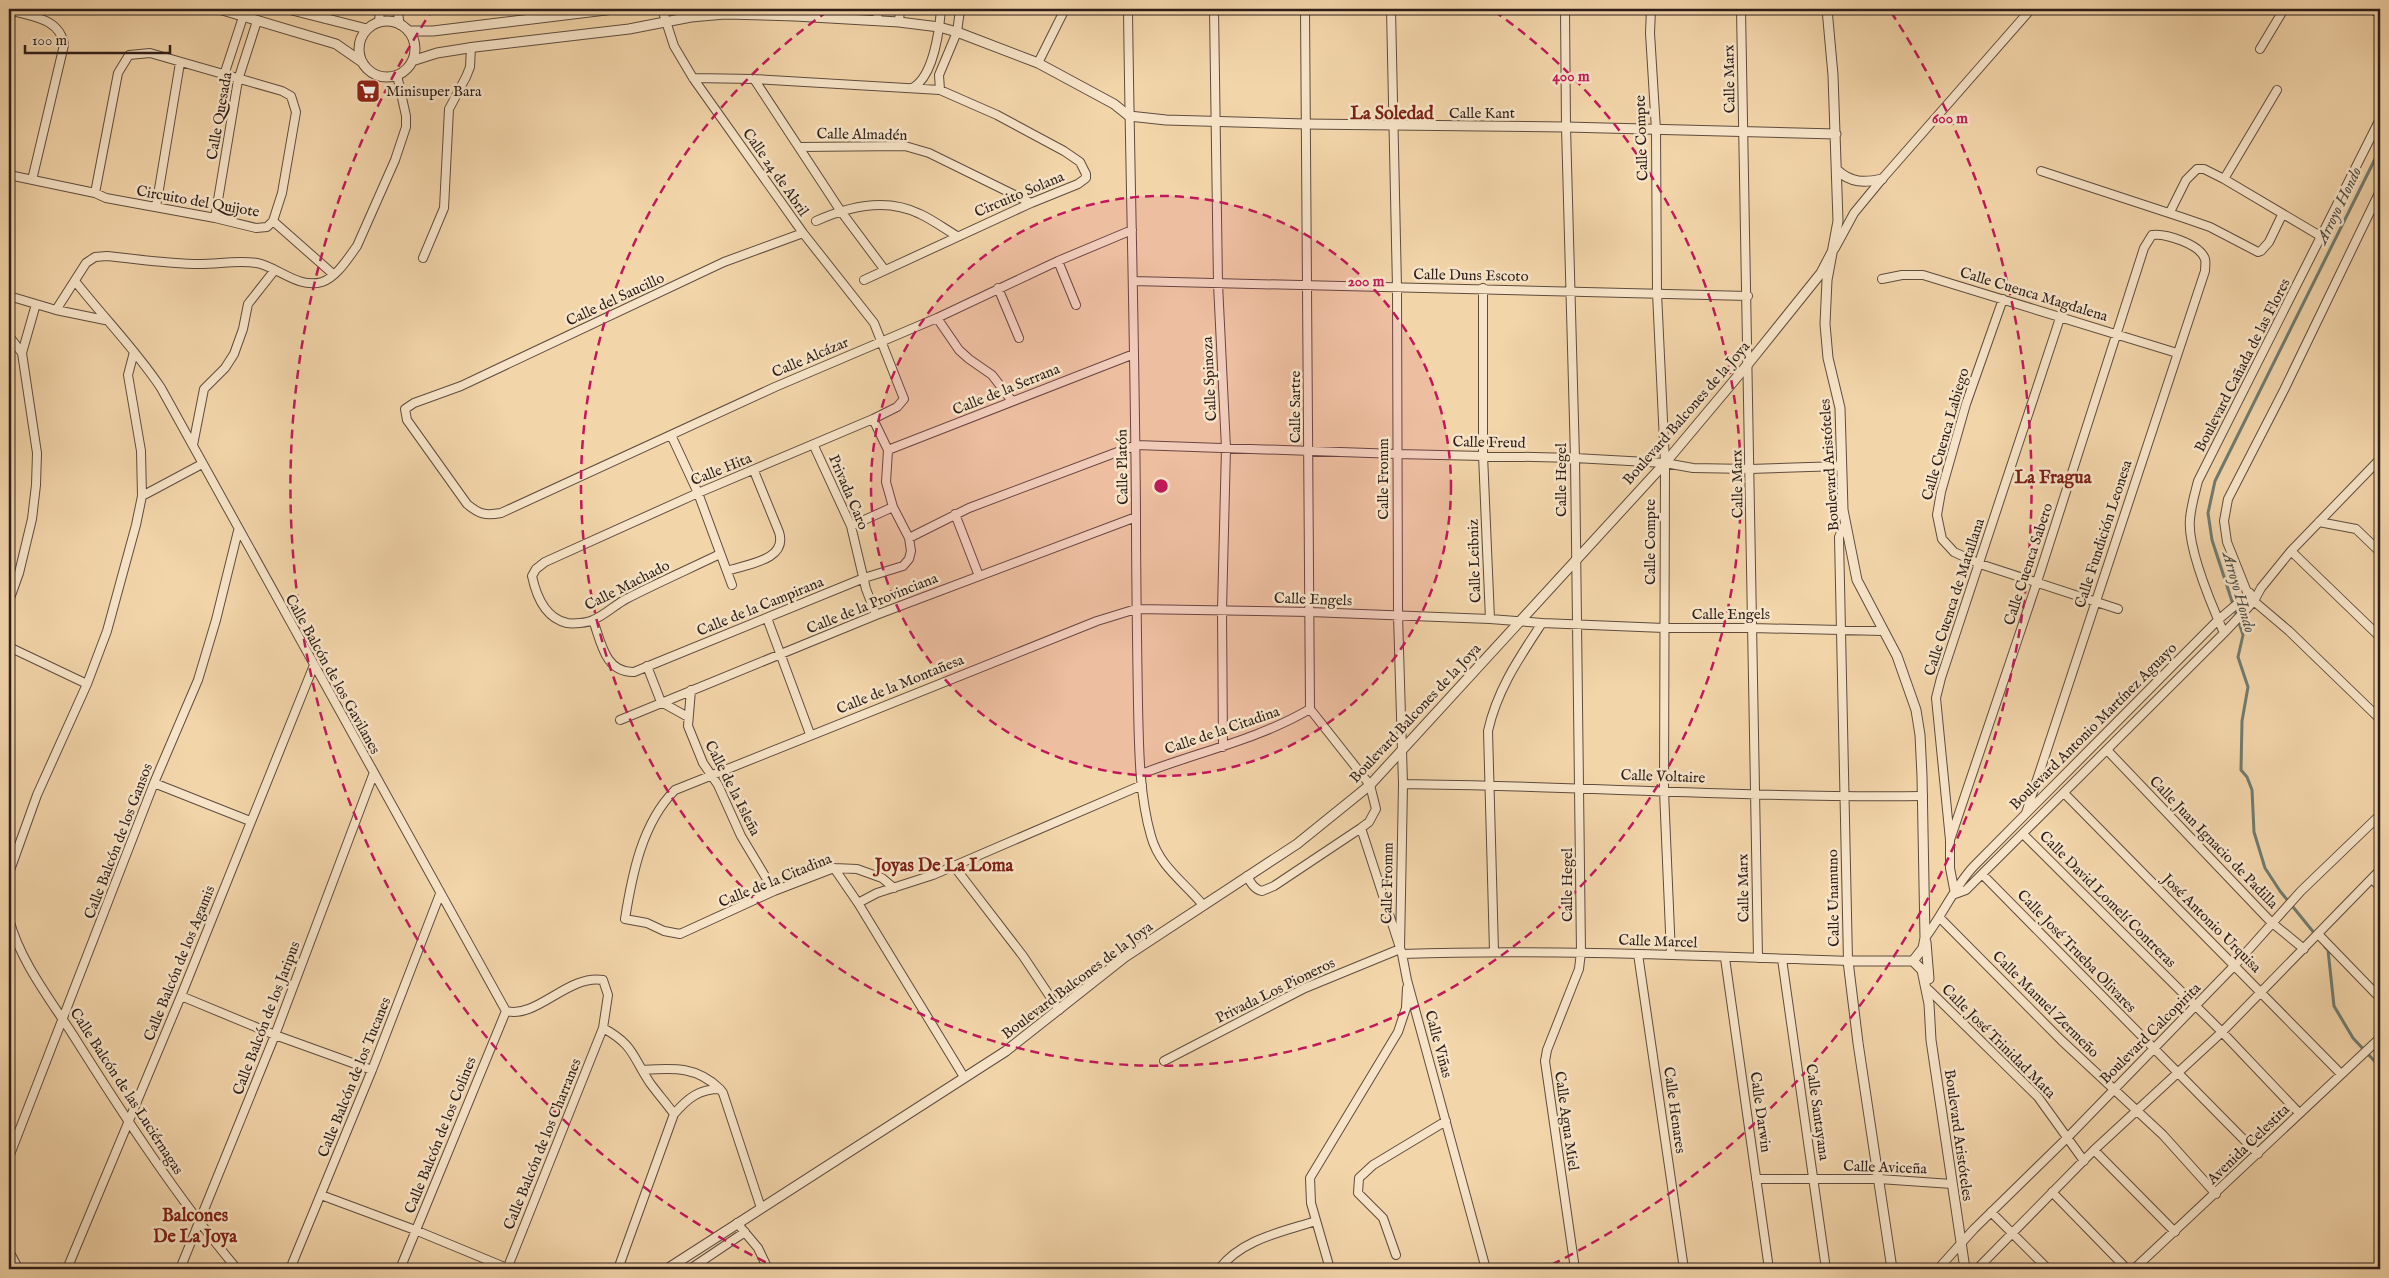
<svg xmlns="http://www.w3.org/2000/svg" width="2389" height="1278" viewBox="0 0 2389 1278" font-family="'IM FELL English',serif">
  <rect width="100%" height="100%" fill="#f3d5aa"/>
  <filter id="stains"><feTurbulence type="fractalNoise" baseFrequency=".004" numOctaves="4"/><feColorMatrix values="0 0 0 0 .2 0 0 0 0 .09 0 0 0 0 .02 0 0 0 .5 -.17"/></filter>
  <radialGradient id="worn" r=".72"><stop offset=".6" stop-color="#630" stop-opacity="0"/><stop offset="1" stop-color="#630" stop-opacity=".3"/></radialGradient>
  <g fill="none" stroke-linecap="round" stroke-linejoin="round">
    <path stroke="#6f7b70" stroke-width="3" d="M2315,934L2280,891L2265,868L2254,832L2252,790L2247,777L2241,770L2242,721L2248,687L2238,657L2243,635L2212,540L2208,513L2215,481L2380,149
      M2325,947L2328,950L2334,1006L2353,1038L2380,1067"/>
    <g stroke="#5e4c3d" stroke-width="10">
      <path id="minor" d="M321,9L326,19
        M397,9L400,25
        M662,9L674,46L693,78L803,233L874,323L904,399L897,407L873,419L698,493L545,562L536,569L532,576C536,595 545,618 567,623C573,624 587,623 593,620C605,615 615,605 626,599C657,583 689,569 720,554
        M1128,9C1130,178 1135,346 1136,515C1136,578 1137,641 1138,704C1139,748 1139,794 1151,836C1159,866 1184,882 1203,905
        M1214,9L1218,284L1226,448L1222,610L1223,747
        M1565,9L1566,127L1575,458L1581,952L1579,969L1547,1050L1545,1061L1575,1269
        M1651,9L1650,33L1656,130L1657,293L1665,463L1664,791L1671,955
        M1741,9L1758,958
        M2371,9L2380,14
        M9,10C32,17 60,18 64,45L32,180
        M877,21L878,9
        M379,22L380,9
        M899,22L900,9
        M2260,49L2284,9
        M1038,63L1065,9
        M224,75L243,17
        M693,78L754,79L940,90L997,115L1064,151L1080,162L1086,174V178L1078,184L1031,203L864,280
        M754,79L840,210L884,269
        M914,87C933,75 939,33 941,10
        M940,90L939,75L957,32L960,10
        M799,147L905,146L929,153L1031,203
        M2041,171L2184,218L2210,227L2258,252L2261,251L2269,242L2282,215
        M9,175L95,193L106,198L215,218L256,228L267,227L273,221L282,193L296,112L291,96L282,91L150,53L129,55L118,73L95,193
        M2224,179L2277,90
        M2380,191L2284,390L2228,499L2224,521L2227,542L2249,597L2289,631L2380,719
        M156,207L180,63
        M2170,212L2186,180L2197,169H2204L2224,179L2322,237
        M215,218L238,80L257,21
        M273,221L333,274
        M816,221C849,206 886,197 920,214C933,220 945,229 957,236
        M803,233L724,262L461,386L414,403L405,409L407,420L467,504C479,514 485,516 501,513L775,387L937,318L1058,261L1132,230
        M1835,248L1854,213L1882,179L2031,9
        M423,258L444,208L449,109L466,77L470,67L471,47
        M1058,261L1076,305
        M1882,279L1902,275H1923L2177,353
        M75,281C103,317 136,350 161,388L506,1011
        M1133,281L1748,296
        M998,288L1019,338
        M1483,288V455L1490,619L1542,623C1519,658 1497,690 1488,731L1494,951
        M9,296L56,310L105,320
        M2003,299L1966,404L1941,492L1937,515L1942,539L1954,552L1980,564L2118,609
        M56,310L86,263L95,257L107,256C138,259 169,264 199,264C219,264 237,260 257,263C278,267 298,289 322,282C337,277 348,258 357,246L395,160L406,127V116L397,75
        M937,318L959,350L969,359L992,375L1012,401
        M9,336L22,353
        M671,435L698,493L732,585
        M193,445L204,389L225,368L234,354L243,329L248,304L274,271
        M814,446L851,526L866,589L876,615
        M888,450L1134,354
        M142,496L202,464
        M955,514L979,576
        M2319,522L2356,529L2380,552
        M851,526L893,507
        M909,538L969,508L1136,445L1397,454L1575,458L1665,463L1693,468L1750,469L1841,466
        M2291,551L2380,637
        M727,571C748,564 788,560 779,532L754,471
        M9,601L19,573L32,519L36,485L37,453L22,353L36,304
        M767,618L810,734
        M593,620C601,642 605,673 634,672L864,578L903,566L909,559L911,551L909,538L893,507L886,482L888,450L873,419
        M1542,623L1664,628H1752L1883,631
        M2224,633C2212,606 2187,548 2190,519C2191,506 2195,493 2198,481L2380,119
        M9,647L87,684
        M647,666L661,702L688,717
        M691,690L688,726L703,763L718,785L741,836L774,891
        M620,720L876,615L1136,517
        M2107,750L2271,922L2304,949
        M1141,774C1198,752 1257,740 1310,709
        M154,783L250,821
        M1403,784C1576,786 1749,798 1923,796
        M2064,793L2341,1074
        M1361,828L1402,954L1407,980L1486,1269
        M2023,834L2222,1032L2299,1113
        M1950,840L2037,582L2144,248L2152,235C2165,233 2200,244 2205,259C2206,262 2205,267 2205,271L2026,813
        M953,865L1023,956L1059,1010
        M834,868L858,903L964,1077
        M9,873L37,795L87,684L107,631L136,525L142,496L141,451L128,375L134,352
        M1982,874L2258,1154
        M1247,876C1251,883 1254,889 1262,891L1274,886L1361,828L1369,822L1376,809L1370,785L1310,709L1305,9
        M2372,879L2380,887
        M894,888L882,878L857,869L834,868L774,891L680,934L664,931L647,923L625,919C632,875 642,823 675,790L1097,621L1136,609L1310,612L1490,619
        M1955,894L1966,890L1982,874L2224,633L2254,601L2261,588L2291,551L2380,459
        M1955,894L1950,868V840L1936,698L1941,678L2060,318
        M858,903L877,893L933,875L1142,785
        M1940,918L2061,1040L2163,1135L2216,1194
        M9,919C20,961 50,999 73,1035C124,1116 176,1196 237,1269
        M2318,934L2380,998
        M1925,938C1943,914 1955,886 1974,866L2218,620L2250,593
        M1402,954C1551,949 1700,956 1848,961L1839,537L1845,524
        M1638,954L1684,1269
        M1725,958L1769,1269
        M1782,959L1826,1269
        M1929,990L2038,1097L2084,1161
        M181,996L275,1035L372,1070
        M506,1011C537,1019 568,974 603,980L608,995L603,1028C634,1045 632,1056 650,1083C658,1094 667,1104 674,1114
        M1164,1061L1305,988L1400,949L1403,784L1398,615L1397,288L1391,9
        M643,1070C674,1068 696,1066 720,1089
        M2094,1150L2175,1232
        M9,1157L154,783L198,680L216,620L238,531
        M1756,1179H1879L1952,1184
        M2052,1192L2127,1269
        M321,1195L415,1230L507,1268
        M1991,1212L2048,1269
        M737,1223L758,1248L768,1269
        M1396,1255L1383,1218L1358,1193L1359,1178L1373,1165L1446,1121
        M67,1269L181,996L314,665
        M180,1269L275,1035L373,775
        M290,1269L372,1070L440,894
        M400,1269L506,1011
        M507,1269L603,1028
        M618,1269L674,1114C688,1098 699,1089 720,1089L723,1093L761,1208
        M690,1269L745,1232
        M1219,1269C1242,1239 1282,1232 1316,1221
        M1330,1269L1311,1203L1310,1178L1398,1032L1406,1008L1407,988
        M1938,1269L1974,1229L2068,1137L2234,966L2301,891L2380,815
        M1977,1269L2094,1150L2222,1032L2380,870
        M2134,1269L2380,1038"/>
    </g>
    <g stroke="#5e4c3d" stroke-width="11">
      <path id="tertiary" d="M219,9L336,44L362,62
        M288,9L367,29
        M924,9H964
        M1827,9L1833,75L1838,221L1827,280L1825,324L1828,358L1840,408L1843,510L1857,580L1897,656L1916,710L1920,735L1922,776L1925,938L1923,948L1913,961
        M359 49a28 28 0 1 1 56 0a28 28 0 1 1-56 0Z
        M408,31H433L614,9
        M412,61L437,53L475,47L629,29L691,17L725,14L795,16L899,22L939,27L957,32L1038,63L1114,104L1129,116L1166,120L1305,124L1566,127L1836,134
        M1837,170C1851,183 1864,183 1882,179
        M1926,942L1929,979
        M1913,961L1922,970L1929,1004L1931,1040L1965,1269
        M9,1252L18,1269
        M667,1269L1006,1051L1125,957L1297,844L1370,785L1665,463L1748,364L1821,273L1833,250
        M1892,1269L1858,1043L1848,961H1913"/>
    </g>
    <use href="#minor" stroke="#f7e4c8" stroke-width="8"/>
    <use href="#tertiary" stroke="#f7e4c8" stroke-width="9"/>
  </g>
  <circle cx="1161" cy="486" r="290" fill="#c2185b" fill-opacity=".12"/>
  <g fill="none" stroke="#c2185b" stroke-width="2.5" stroke-dasharray="9 6">
    <circle cx="1161" cy="486" r="290"/>
    <path d="M1494 11A580 580 0 1 1 828 11"/>
    <path d="M779 1269A871 871 0 0 1 431 12M1891 12A871 871 0 0 1 1543 1269"/>
  </g>
  <defs>
    <g id="supermarket-square" transform="scale(1.25)"><rect x="-9" y="-9" width="18" height="18" rx="4" fill="#8f2418" stroke="#f7e4c8"/><path d="M-6-5.5h2.5l.6 2H6L4.5 2H-2.5L-4.4-4H-6ZM-1.5 3.2a1.3 1.3 0 1 0 .1 0ZM3 3.2a1.3 1.3 0 1 0 .1 0Z" fill="#fff"/></g>
  </defs>
  <g fill-rule="evenodd">
    <use href="#supermarket-square" x="368" y="91"/>
  </g>
  <g text-anchor="middle" stroke-width="5" stroke-linejoin="round" paint-order="stroke">
    <g font-size="15" fill="#2d1e19" stroke="#f7e4c8">
      <text transform="translate(1729 79) rotate(-91)" y="5">Calle Marx</text>
      <text x="1482" y="118">Calle Kant</text>
      <text transform="translate(219 116) rotate(-80)" y="5">Calle Quesada</text>
      <text transform="translate(862 134) rotate(1)" y="5">Calle Almadén</text>
      <text transform="translate(1641 138) rotate(-92)" y="5">Calle Compte</text>
      <text transform="translate(776 172) rotate(55)" y="5">Calle 24 de Abril</text>
      <text transform="translate(1019 194) rotate(-23)" y="5">Circuito Solana</text>
      <text transform="translate(198 201) rotate(10)" y="5">Circuito del Quijote</text>
      <text transform="translate(1471 275) rotate(1)" y="5">Calle Duns Escoto</text>
      <text transform="translate(2034 294) rotate(17)" y="5">Calle Cuenca Magdalena</text>
      <text transform="translate(615 299) rotate(-25)" y="5">Calle del Saucillo</text>
      <text transform="translate(810 357) rotate(-23)" y="5">Calle Alcázar</text>
      <text transform="translate(2242 365) rotate(-63)" y="5">Boulevard Cañada de las Flores</text>
      <text transform="translate(1209 379) rotate(-93)" y="5">Calle Spinoza</text>
      <text transform="translate(1006 389) rotate(-22)" y="5">Calle de la Serrana</text>
      <text transform="translate(1295 407) rotate(-90)" y="5">Calle Sartre</text>
      <text transform="translate(1686 413) rotate(-49)" y="5">Boulevard Balcones de la Joya</text>
      <text transform="translate(1945 434) rotate(-74)" y="5">Calle Cuenca Labiego</text>
      <text transform="translate(1489 442) rotate(1)" y="5">Calle Freud</text>
      <text transform="translate(1829 465) rotate(-94)" y="5">Boulevard Aristóteles</text>
      <text transform="translate(1122 467) rotate(-91)" y="5">Calle Platón</text>
      <text transform="translate(721 469) rotate(-22)" y="5">Calle Hita</text>
      <text transform="translate(1383 479) rotate(-90)" y="5">Calle Fromm</text>
      <text transform="translate(1561 480) rotate(-90)" y="5">Calle Hegel</text>
      <text transform="translate(1737 484) rotate(-91)" y="5">Calle Marx</text>
      <text transform="translate(849 492) rotate(67)" y="5">Privada Caro</text>
      <text transform="translate(2103 534) rotate(-72)" y="5">Calle Fundición Leonesa</text>
      <text transform="translate(1650 542) rotate(-90)" y="5">Calle Compte</text>
      <text transform="translate(1474 561) rotate(-92)" y="5">Calle Leibniz</text>
      <text transform="translate(2028 564) rotate(-72)" y="5">Calle Cuenca Sabero</text>
      <text transform="translate(627 585) rotate(-27)" y="5">Calle Machado</text>
      <text transform="translate(1954 597) rotate(-72)" y="5">Calle Cuenca de Matallana</text>
      <text transform="translate(1313 599) rotate(2)" y="5">Calle Engels</text>
      <text transform="translate(872 603) rotate(-22)" y="5">Calle de la Provinciana</text>
      <text transform="translate(760 606) rotate(-22)" y="5">Calle de la Campirana</text>
      <text x="1731" y="619">Calle Engels</text>
      <text transform="translate(333 674) rotate(61)" y="5">Calle Balcón de los Gavilanes</text>
      <text transform="translate(900 684) rotate(-22)" y="5">Calle de la Montañesa</text>
      <text transform="translate(1415 713) rotate(-47)" y="5">Boulevard Balcones de la Joya</text>
      <text transform="translate(2093 726) rotate(-45)" y="5">Boulevard Antonio Martínez Aguayo</text>
      <text transform="translate(1222 730) rotate(-19)" y="5">Calle de la Citadina</text>
      <text transform="translate(1663 776) rotate(2)" y="5">Calle Voltaire</text>
      <text transform="translate(733 788) rotate(63)" y="5">Calle de la Isleña</text>
      <text transform="translate(118 841) rotate(-69)" y="5">Calle Balcón de los Gansos</text>
      <text transform="translate(2214 842) rotate(46)" y="5">Calle Juan Ignacio de Padilla</text>
      <text transform="translate(775 880) rotate(-22)" y="5">Calle de la Citadina</text>
      <text transform="translate(1387 883) rotate(-89)" y="5">Calle Fromm</text>
      <text transform="translate(1567 885) rotate(-90)" y="5">Calle Hegel</text>
      <text transform="translate(1743 888) rotate(-91)" y="5">Calle Marx</text>
      <text transform="translate(1833 898) rotate(-91)" y="5">Calle Unamuno</text>
      <text transform="translate(2108 899) rotate(45)" y="5">Calle David Lomelí Contreras</text>
      <text transform="translate(2212 923) rotate(45)" y="5">José Antonio Urquisa</text>
      <text transform="translate(1658 941) rotate(2)" y="5">Calle Marcel</text>
      <text transform="translate(2077 951) rotate(46)" y="5">Calle José Trueba Olivares</text>
      <text transform="translate(179 963) rotate(-68)" y="5">Calle Balcón de los Agamis</text>
      <text transform="translate(1077 980) rotate(-37)" y="5">Boulevard Balcones de la Joya</text>
      <text transform="translate(1275 990) rotate(-26)" y="5">Privada Los Pioneros</text>
      <text transform="translate(2046 1004) rotate(45)" y="5">Calle Manuel Zermeño</text>
      <text transform="translate(266 1018) rotate(-69)" y="5">Calle Balcón de los Jaripus</text>
      <text transform="translate(2150 1033) rotate(-45)" y="5">Boulevard Calcopirita</text>
      <text transform="translate(1999 1041) rotate(45)" y="5">Calle José Trinidad Mata</text>
      <text transform="translate(1439 1044) rotate(75)" y="5">Calle Viñas</text>
      <text transform="translate(354 1077) rotate(-68)" y="5">Calle Balcón de los Tucanes</text>
      <text transform="translate(127 1091) rotate(57)" y="5">Calle Balcón de las Luciérnagas</text>
      <text transform="translate(1675 1110) rotate(82)" y="5">Calle Henares</text>
      <text transform="translate(1761 1112) rotate(82)" y="5">Calle Darwin</text>
      <text transform="translate(1818 1112) rotate(82)" y="5">Calle Santayana</text>
      <text transform="translate(1567 1121) rotate(82)" y="5">Calle Agua Miel</text>
      <text transform="translate(440 1135) rotate(-68)" y="5">Calle Balcón de los Colines</text>
      <text transform="translate(1959 1135) rotate(82)" y="5">Boulevard Aristóteles</text>
      <text transform="translate(542 1144) rotate(-68)" y="5">Calle Balcón de los Charranes</text>
      <text transform="translate(2248 1144) rotate(-44)" y="5">Avenida Celestita</text>
      <text transform="translate(1885 1167) rotate(2)" y="5">Calle Aviceña</text>
    </g>
    <g font-size="15" fill="#2d1e19" stroke="#f7e4c8" text-anchor="start">
      <text x="386" y="96">Minisuper Bara</text>
    </g>
    <g font-size="16" font-style="italic" fill="#4e4c44" stroke="#f7e4c8">
      <text transform="translate(2338 205) rotate(-64)" y="6">Arroyo Hondo</text>
      <text transform="translate(2240 592) rotate(74)" y="6">Arroyo Hondo</text>
    </g>
    <g font-size="18" font-weight="bold" fill="#7a1f14" stroke="#f7e4c8">
      <text x="1392" y="119">La Soledad</text>
      <text x="2053" y="483">La Fragua</text>
      <text x="944" y="871">Joyas De La Loma</text>
      <text x="195" y="1221">Balcones<tspan x="195" dy="21">De La Joya</tspan></text>
    </g>
  </g>
  <circle cx="1161" cy="486" r="8" fill="#c2185b" stroke="#f7e4c8" stroke-width="2.5"/>
  <g font-size="15" text-anchor="middle" font-weight="bold" fill="#c2185b" stroke="#f7e4c8" stroke-width="5" stroke-linejoin="round" paint-order="stroke">
    <text x="1571" y="81">400 m</text>
    <text x="1950" y="123">600 m</text>
    <text x="1366" y="286">200 m</text>
  </g>
  <rect width="2389" height="1278" fill="none" stroke="#f3d5aa" stroke-width="30"/>
  <rect x="10" y="10" width="2369" height="1258" fill="none" stroke="#2d1e19" stroke-width="2.5"/>
  <rect x="15" y="15" width="2359" height="1248" fill="none" stroke="#2d1e19"/>
  <path d="M25 45v8h145v-8" fill="none" stroke="#2d1e19" stroke-width="2.5"/>
  <text x="32" y="45" font-size="15" fill="#2d1e19" stroke="#f7e4c8" stroke-width="4" paint-order="stroke">100 m</text>
  <rect width="100%" height="100%" filter="url(#stains)"/>
  <rect width="100%" height="100%" fill="url(#worn)"/>
</svg>
